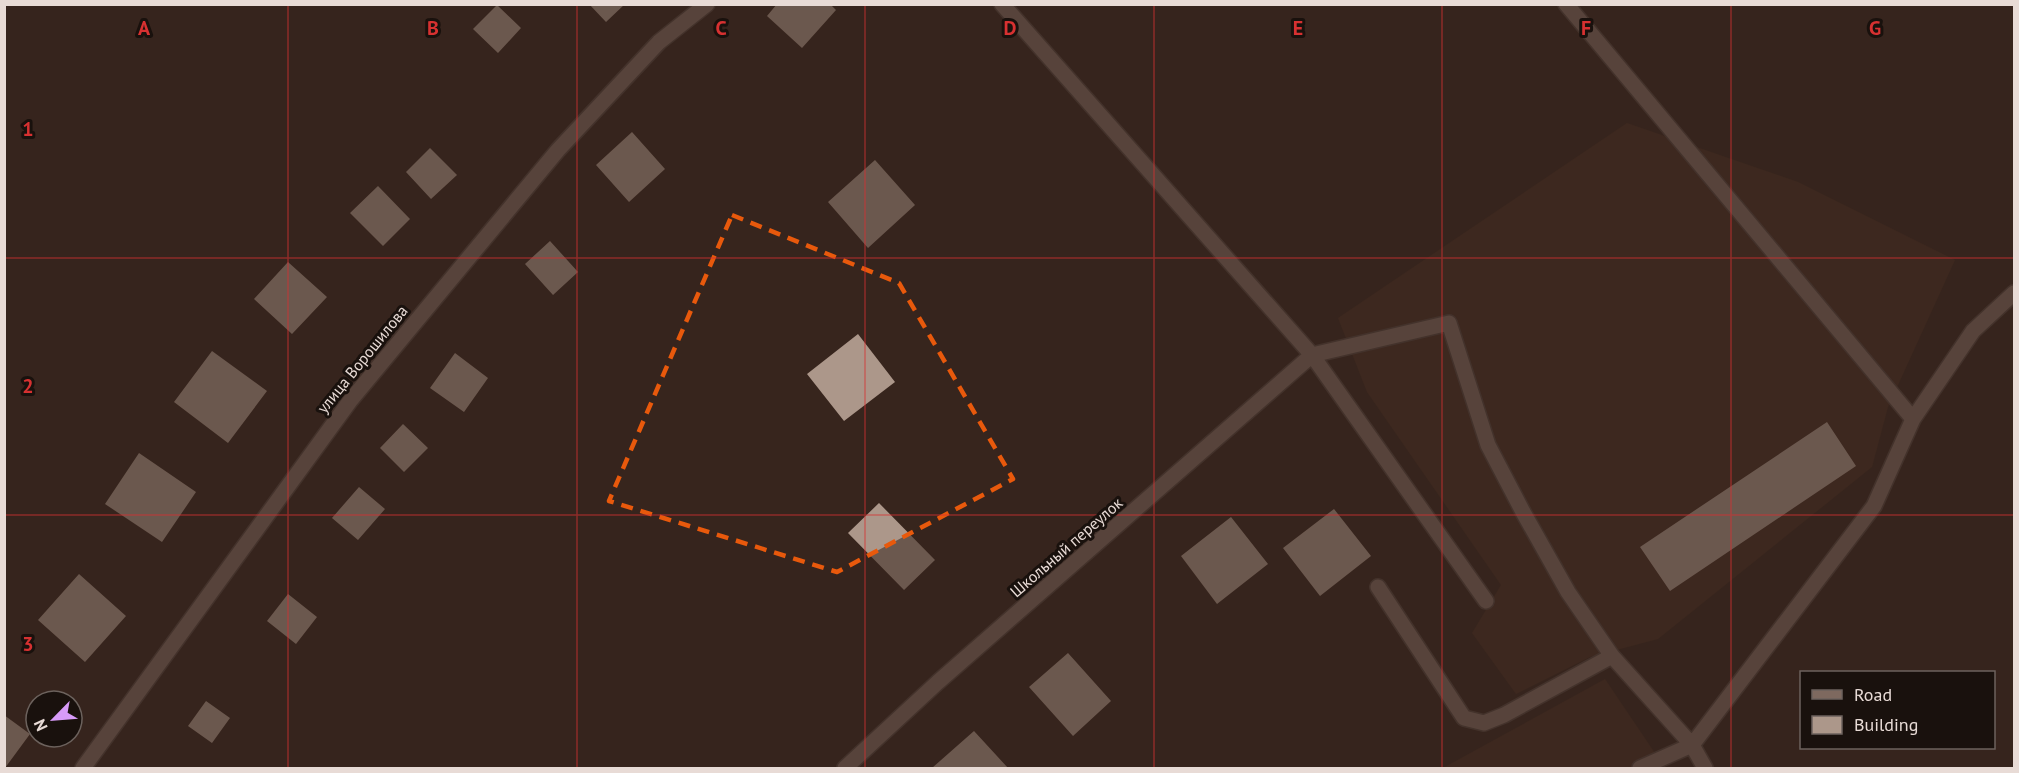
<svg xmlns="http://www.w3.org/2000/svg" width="2019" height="773" viewBox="0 0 2019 773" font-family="'PT Sans',sans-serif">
  <rect width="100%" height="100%" fill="#37251d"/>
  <path fill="#452d22" d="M1627,123L1798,182L1955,260L1888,407L1872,467L1658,639L1590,657L1516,694L1472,633L1501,585L1367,392L1338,318Z
    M1605,679L1665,768H1443Z"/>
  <path fill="#ac978a" d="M589,4H625L606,22Z
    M777,4H830L836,10L802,48L767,16Z
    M497,5L521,28L498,53L473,29Z
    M632,132L665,169L629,202L596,165Z
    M430,148L457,175L431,199L406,172Z
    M875,160L915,205L868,248L828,202Z
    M378,186L410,219L383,246L350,213Z
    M550,241L578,272L553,295L525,264Z
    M288,262L327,297L292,334L254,299Z
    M858,334L895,382L844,421L807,374Z
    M212,351L267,391L228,443L174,402Z
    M455,353L488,378L464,412L430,388Z
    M1827,422L1856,466L1670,591L1640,547Z
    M403,424L428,448L404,472L380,448Z
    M139,453L196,492L162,542L105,504Z
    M359,487L385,509L358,540L332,518Z
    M879,503L935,560L904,590L848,533Z
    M1334,509L1371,556L1320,596L1283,548Z
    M1231,517L1268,564L1217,604L1181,556Z
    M79,574L126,616L85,662L38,620Z
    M288,594L317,617L296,644L267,621Z
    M1068,653L1111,701L1073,736L1029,687Z
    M206,701L230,718L212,743L188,726Z
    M4,715L30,734L5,768H4Z
    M974,731L1008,768H932Z"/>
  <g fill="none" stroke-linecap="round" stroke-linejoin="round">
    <g stroke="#53433d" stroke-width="18">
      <path id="minor" d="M1002,4L1312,355L1486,601
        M1566,4L1913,419L1973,331L2014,293
        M1378,587L1464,718L1484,723L1504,715L1612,656L1692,745L1874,506L1913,419
        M83,768L350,401L558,150L659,42L707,4
        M845,768L938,682L1312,355L1449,323L1488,445L1523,512L1568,592L1612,656
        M1640,768L1692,745L1705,768"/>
    </g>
    <use href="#minor" stroke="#7e695f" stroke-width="15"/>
  </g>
  <path d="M0 0H2019V773H0ZM732,215L899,283L1013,479L837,572L609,501Z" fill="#37251d" fill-opacity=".55" fill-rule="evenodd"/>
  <path fill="none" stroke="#e8590c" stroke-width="4.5" stroke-dasharray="12 8" stroke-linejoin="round" d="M732,215L899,283L1013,479L837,572L609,501Z"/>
  <path fill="none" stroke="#d73131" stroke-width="1.5" stroke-opacity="0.55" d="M288,4V768M577,4V768M865,4V768M1154,4V768M1442,4V768M1731,4V768M4,258H2014M4,515H2014"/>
  <g text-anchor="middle" stroke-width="6" stroke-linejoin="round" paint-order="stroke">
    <g font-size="16" fill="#e8dbd6" stroke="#19110d">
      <text transform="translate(362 359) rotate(-51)" y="6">улица Ворошилова</text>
      <text transform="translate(1066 547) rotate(-41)" y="6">Школьный переулок</text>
    </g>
  </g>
  <g font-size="20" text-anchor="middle" font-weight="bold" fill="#d73131" stroke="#19110d" stroke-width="6" stroke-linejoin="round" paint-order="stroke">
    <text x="144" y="35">A</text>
    <text x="433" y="35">B</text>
    <text x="721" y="35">C</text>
    <text x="1010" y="35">D</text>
    <text x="1298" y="35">E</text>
    <text x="1586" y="35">F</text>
    <text x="1875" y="35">G</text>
    <text x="28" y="136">1</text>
    <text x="28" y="393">2</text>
    <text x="28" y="651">3</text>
  </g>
  <rect width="2019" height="773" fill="none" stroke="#e8dbd6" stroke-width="12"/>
  <rect x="1800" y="671" width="195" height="78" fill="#19110d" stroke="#6c625d" stroke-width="1.5"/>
  <rect x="1812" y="690" width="30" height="9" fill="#7e695f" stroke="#6c625d" stroke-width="1.5"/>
  <text x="1854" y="701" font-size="18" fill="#e8dbd6">Road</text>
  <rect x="1812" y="716" width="30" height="18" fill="#ac978a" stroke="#6c625d" stroke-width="1.5"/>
  <text x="1854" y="731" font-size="18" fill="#e8dbd6">Building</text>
  <g transform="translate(54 719) rotate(245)"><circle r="28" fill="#19110d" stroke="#6c625d" stroke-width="1.5"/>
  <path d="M0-4.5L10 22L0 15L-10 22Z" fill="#d79bf9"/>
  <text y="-9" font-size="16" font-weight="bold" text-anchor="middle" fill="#e8dbd6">N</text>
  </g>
</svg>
